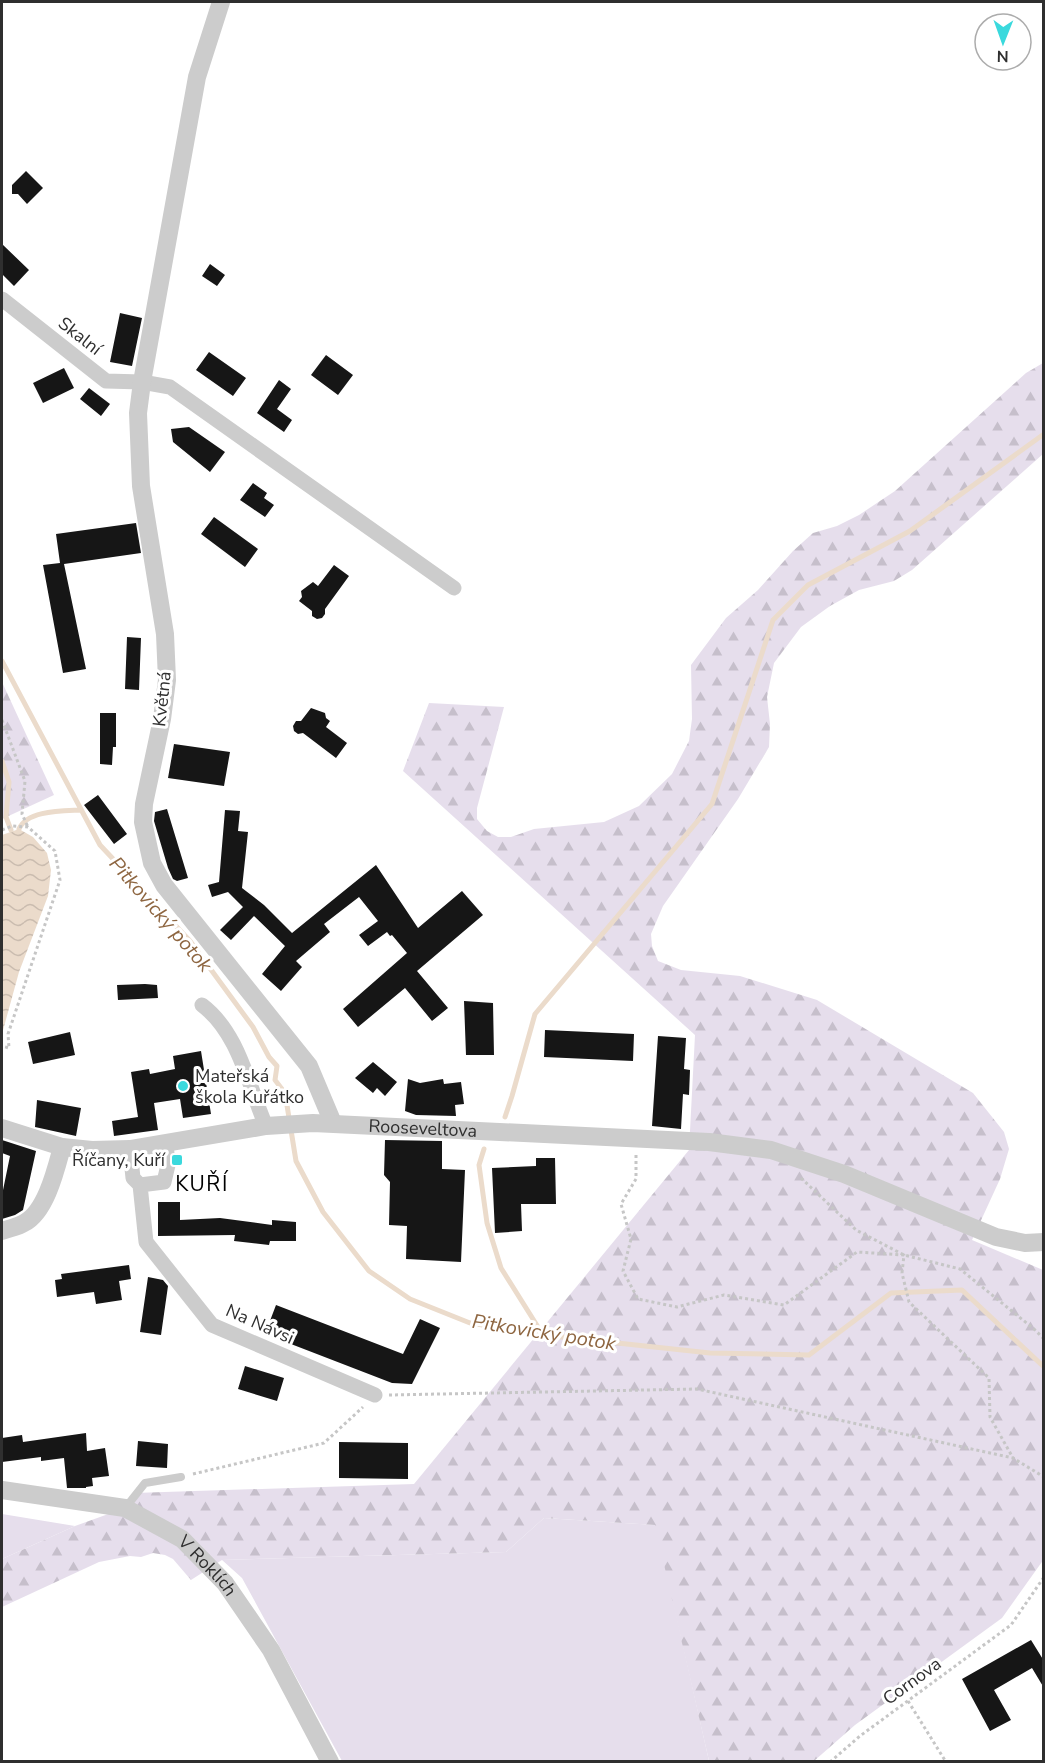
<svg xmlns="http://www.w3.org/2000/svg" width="1045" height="1763" viewBox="0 0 1045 1763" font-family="'Nunito Sans',sans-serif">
  <defs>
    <pattern id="forest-firs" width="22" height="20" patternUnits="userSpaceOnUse" patternTransform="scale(1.5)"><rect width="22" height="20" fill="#e6deec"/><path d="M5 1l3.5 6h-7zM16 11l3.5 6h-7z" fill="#c6bfcb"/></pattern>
    <pattern id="water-waves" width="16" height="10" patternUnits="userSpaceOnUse" patternTransform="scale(1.5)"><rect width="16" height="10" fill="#ebdbcb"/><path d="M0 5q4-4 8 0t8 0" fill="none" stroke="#cabcaf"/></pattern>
  </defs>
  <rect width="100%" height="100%" fill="#fff"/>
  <path fill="#e6deec" d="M2,1514L75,1526L2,1559Z
    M544,1518L656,1525L709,1761H342L242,1578L222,1560L506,1552Z"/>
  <path fill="url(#forest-firs)" d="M1043,363V454L912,570L894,581L859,590L830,606L801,627L774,663L767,697L770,724L769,747L738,799L663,906L651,934L652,946L658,961L681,970L740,976L817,1000L973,1093L1004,1132L1009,1149L1000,1179L972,1240L1043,1270L1044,1559L1002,1618L855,1725L814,1761H709L655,1525L544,1518L506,1552L222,1560L191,1580L173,1559L165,1555L153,1553L141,1557L130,1556L99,1562L2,1607V1559L75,1526L125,1508L134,1493L414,1484L689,1150L695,1035L403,771L429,703L504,707L477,808V819L487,831L498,837H511L534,829L604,822L639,806L672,774L689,741L692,719L691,665L726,618L758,590L793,551L813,533L837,526L859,515L895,491L1026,373Z
    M2,682L54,795L2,819Z"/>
  <path fill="url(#water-waves)" d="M19,829L33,837L47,853L51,870L48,896L19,972L2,1034V835Z"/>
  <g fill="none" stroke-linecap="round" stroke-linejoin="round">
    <path stroke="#ebdbcb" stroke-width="5" d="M2,661L100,845L190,941L253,1027L269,1057L277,1066L275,1080L285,1093L296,1161L323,1212L369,1271L410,1299L470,1323L543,1335L710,1353L809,1355L891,1293L962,1290L1044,1367
      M2,761L9,782L6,817L11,830
      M19,829C27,810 63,811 81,810
      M505,1117L512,1096L535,1014L712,804L773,620L808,585L910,531L1044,434
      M484,1149L479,1165L487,1223L501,1268L543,1335"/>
  </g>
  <path fill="#161616" d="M26,171L43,188L27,204L18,194H12V185Z
    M2,244L29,270L14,286L2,274Z
    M210,264L225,275L217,286L202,276Z
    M120,313L142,318L132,366L110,362Z
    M209,352L246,378L233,396L196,370Z
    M326,355L353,375L338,395L311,375Z
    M64,368L74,388L43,403L33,383Z
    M279,380L291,389L277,409L292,420L284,432L257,413Z
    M89,388L110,404L101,416L80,399Z
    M189,427L225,452L210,472L173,442L171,429Z
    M253,483L267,493L264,498L274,505L265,517L240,500Z
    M214,517L258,549L245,567L201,534Z
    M136,523L141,553L64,564L86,669L63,673L43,565L60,563L56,534Z
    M334,565L349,576L325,609V614L322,618L317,619L312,616V611L299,601L302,597L301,591L313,582L318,586Z
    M127,637L141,638L139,690L125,689Z
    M311,708L325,713L326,718L330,721L326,727L347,743L336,758L303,733L298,734L294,731L293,726L296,721H301Z
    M100,713H116V747H113L112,765L100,764Z
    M174,744L230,752L224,786L168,778Z
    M98,795L127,834L114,844L84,805Z
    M167,809L188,878L177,881L173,879L168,868L154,821L155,812Z
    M225,810L240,811L238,831L248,832L242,888L264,905L292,933L376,865L418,928L462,891L483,915L417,971L448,1008L432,1021L405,988L358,1027L343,1009L407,953L392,935L390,936L387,932L368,946L359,935L378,921L359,897L324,924L330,932L296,961L302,967L281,991L262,974L285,946L254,916L231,940L220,930L243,907L228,892L212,897L208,885L219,882Z
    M145,984L157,985L158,998L118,1000L117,985Z
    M464,1001L493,1003L494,1055H466Z
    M545,1030L634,1034L633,1061L544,1057Z
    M70,1032L75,1055L33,1064L28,1042Z
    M658,1036L686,1038L684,1069L690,1070L689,1095L683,1094L681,1129L652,1126Z
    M201,1051L211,1114L183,1118L180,1099L154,1103L158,1130L114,1136L112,1121L138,1117L131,1072L149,1069L150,1074L175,1069L173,1056Z
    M373,1062L397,1082L385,1096L377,1088L373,1093L355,1078Z
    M408,1079L420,1083L443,1079L444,1084L461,1082L464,1104L455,1105L456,1116L416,1115L405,1111Z
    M37,1100L81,1108L76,1136L35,1127Z
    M2,1140L36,1151L23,1210L15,1215L2,1219V1195L10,1156L2,1153Z
    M385,1140L442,1141V1169L465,1170L461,1262L406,1259L407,1226L389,1225L390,1182L384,1175Z
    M536,1158H555L556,1204H521L522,1231L495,1233L492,1168L536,1166Z
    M158,1202H180V1220L220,1218L272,1225V1220L296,1222V1241H270L269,1245L234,1241L235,1235L158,1236Z
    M129,1265L131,1279L119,1281L122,1300L96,1304L94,1292L57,1297L55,1280L62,1279L61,1274Z
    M148,1277L163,1280L168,1286L161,1335L140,1332Z
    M276,1305L403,1354L420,1319L440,1328L412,1384L392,1383L265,1334Z
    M245,1366L284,1378L277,1401L238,1389Z
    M86,1433L87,1451L105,1448L109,1476L92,1478L93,1486L86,1487V1488H67L64,1458L41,1461V1457L2,1462V1438L22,1435L23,1442Z
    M138,1441L168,1444L167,1468L136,1466Z
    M339,1442L408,1443V1479L339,1478Z
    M1031,1640L1044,1661V1688L1032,1668L994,1690L1011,1720L990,1731L962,1679Z"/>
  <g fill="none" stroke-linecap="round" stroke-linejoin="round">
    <path stroke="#c6c6c6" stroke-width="3" stroke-dasharray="3 3" stroke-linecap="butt" d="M2,720L25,781L22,814L28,827
      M2,830L12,826L28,827L55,851L60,880L8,1034L9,1048L2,1046
      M636,1155V1179L621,1204L631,1239L623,1271L638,1299L677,1307L724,1295L784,1305L857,1252L904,1255L902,1273L909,1302L989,1378L990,1417L1013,1458
      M801,1178L856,1230L904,1255L960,1269L1034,1329L1044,1339
      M389,1395L697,1389L1013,1458L1044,1477
      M193,1474L324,1443L363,1407
      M908,1701L946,1762
      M830,1762L860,1736L1011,1625L1044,1577"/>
    <path stroke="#ccc" stroke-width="8" d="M126,1507L145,1483L181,1477"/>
    <path stroke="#ccc" stroke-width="15" d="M2,299L106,381L142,382L170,387L454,588
      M202,1005C239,1033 248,1085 266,1126
      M130,1149L133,1178L140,1185L146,1242L212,1325L375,1395
      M140,1185L164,1182L168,1165L166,1143"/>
    <g stroke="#ccc" stroke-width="18">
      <path d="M221,2L197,77L142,382L138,413L141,486L165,634L167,680L162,719L144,804L143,822L152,863L164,885L309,1066L333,1123"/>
      <path id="s1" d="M2,1128L62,1147L92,1150L130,1149L266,1126L313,1123L709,1142L771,1150L844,1174L996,1237L1025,1243L1044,1242"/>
      <path d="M2,1231C9,1228 18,1227 24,1223C46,1212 56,1169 62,1147"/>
      <path id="s2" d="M2,1490L125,1508L182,1539L225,1583L271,1650L330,1762"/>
    </g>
  </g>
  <g fill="#3ad9dd" stroke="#fff" stroke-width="2">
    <circle cx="183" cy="1086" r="6"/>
    <rect x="171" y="1154" width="12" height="12" rx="3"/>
  </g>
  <g text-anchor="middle" stroke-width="6" stroke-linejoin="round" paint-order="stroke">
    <g font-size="18" fill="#2f2f2f" stroke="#fff">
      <text transform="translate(80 336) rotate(38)" y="6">Skalní</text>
      <text transform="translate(162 699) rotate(-84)" y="6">Květná</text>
      <text dy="6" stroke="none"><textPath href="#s1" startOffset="426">Rooseveltova</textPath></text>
      <text transform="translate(260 1324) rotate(24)" y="6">Na Návsi</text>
      <text dy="6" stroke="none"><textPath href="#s2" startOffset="226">V Roklích</textPath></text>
      <text transform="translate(912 1681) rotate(-36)" y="6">Cornova</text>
    </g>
    <g font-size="18" fill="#2f2f2f" stroke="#fff" text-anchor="start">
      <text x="195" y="1082">Mateřská<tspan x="195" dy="21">škola Kuřátko</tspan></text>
      <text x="165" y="1166" text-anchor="end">Říčany, Kuří</text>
    </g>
    <g font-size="20" font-style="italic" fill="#8e6641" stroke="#fff">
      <text transform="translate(161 914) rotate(49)" y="7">Pitkovický potok</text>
      <text transform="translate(544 1332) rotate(9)" y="7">Pitkovický potok</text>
    </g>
    <g font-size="21" letter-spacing="1.5" fill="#000" stroke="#fff">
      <text x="202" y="1191">KUŘÍ</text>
    </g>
  </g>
  <rect width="1045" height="1763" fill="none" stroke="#2f2f2f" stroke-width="6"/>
  <g transform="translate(1003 42) rotate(181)"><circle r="28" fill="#ffffff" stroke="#acacac" stroke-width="1.5"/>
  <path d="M0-4.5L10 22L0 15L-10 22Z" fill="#3ad9dd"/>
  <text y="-9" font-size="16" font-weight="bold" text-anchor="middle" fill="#2f2f2f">N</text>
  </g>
</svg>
